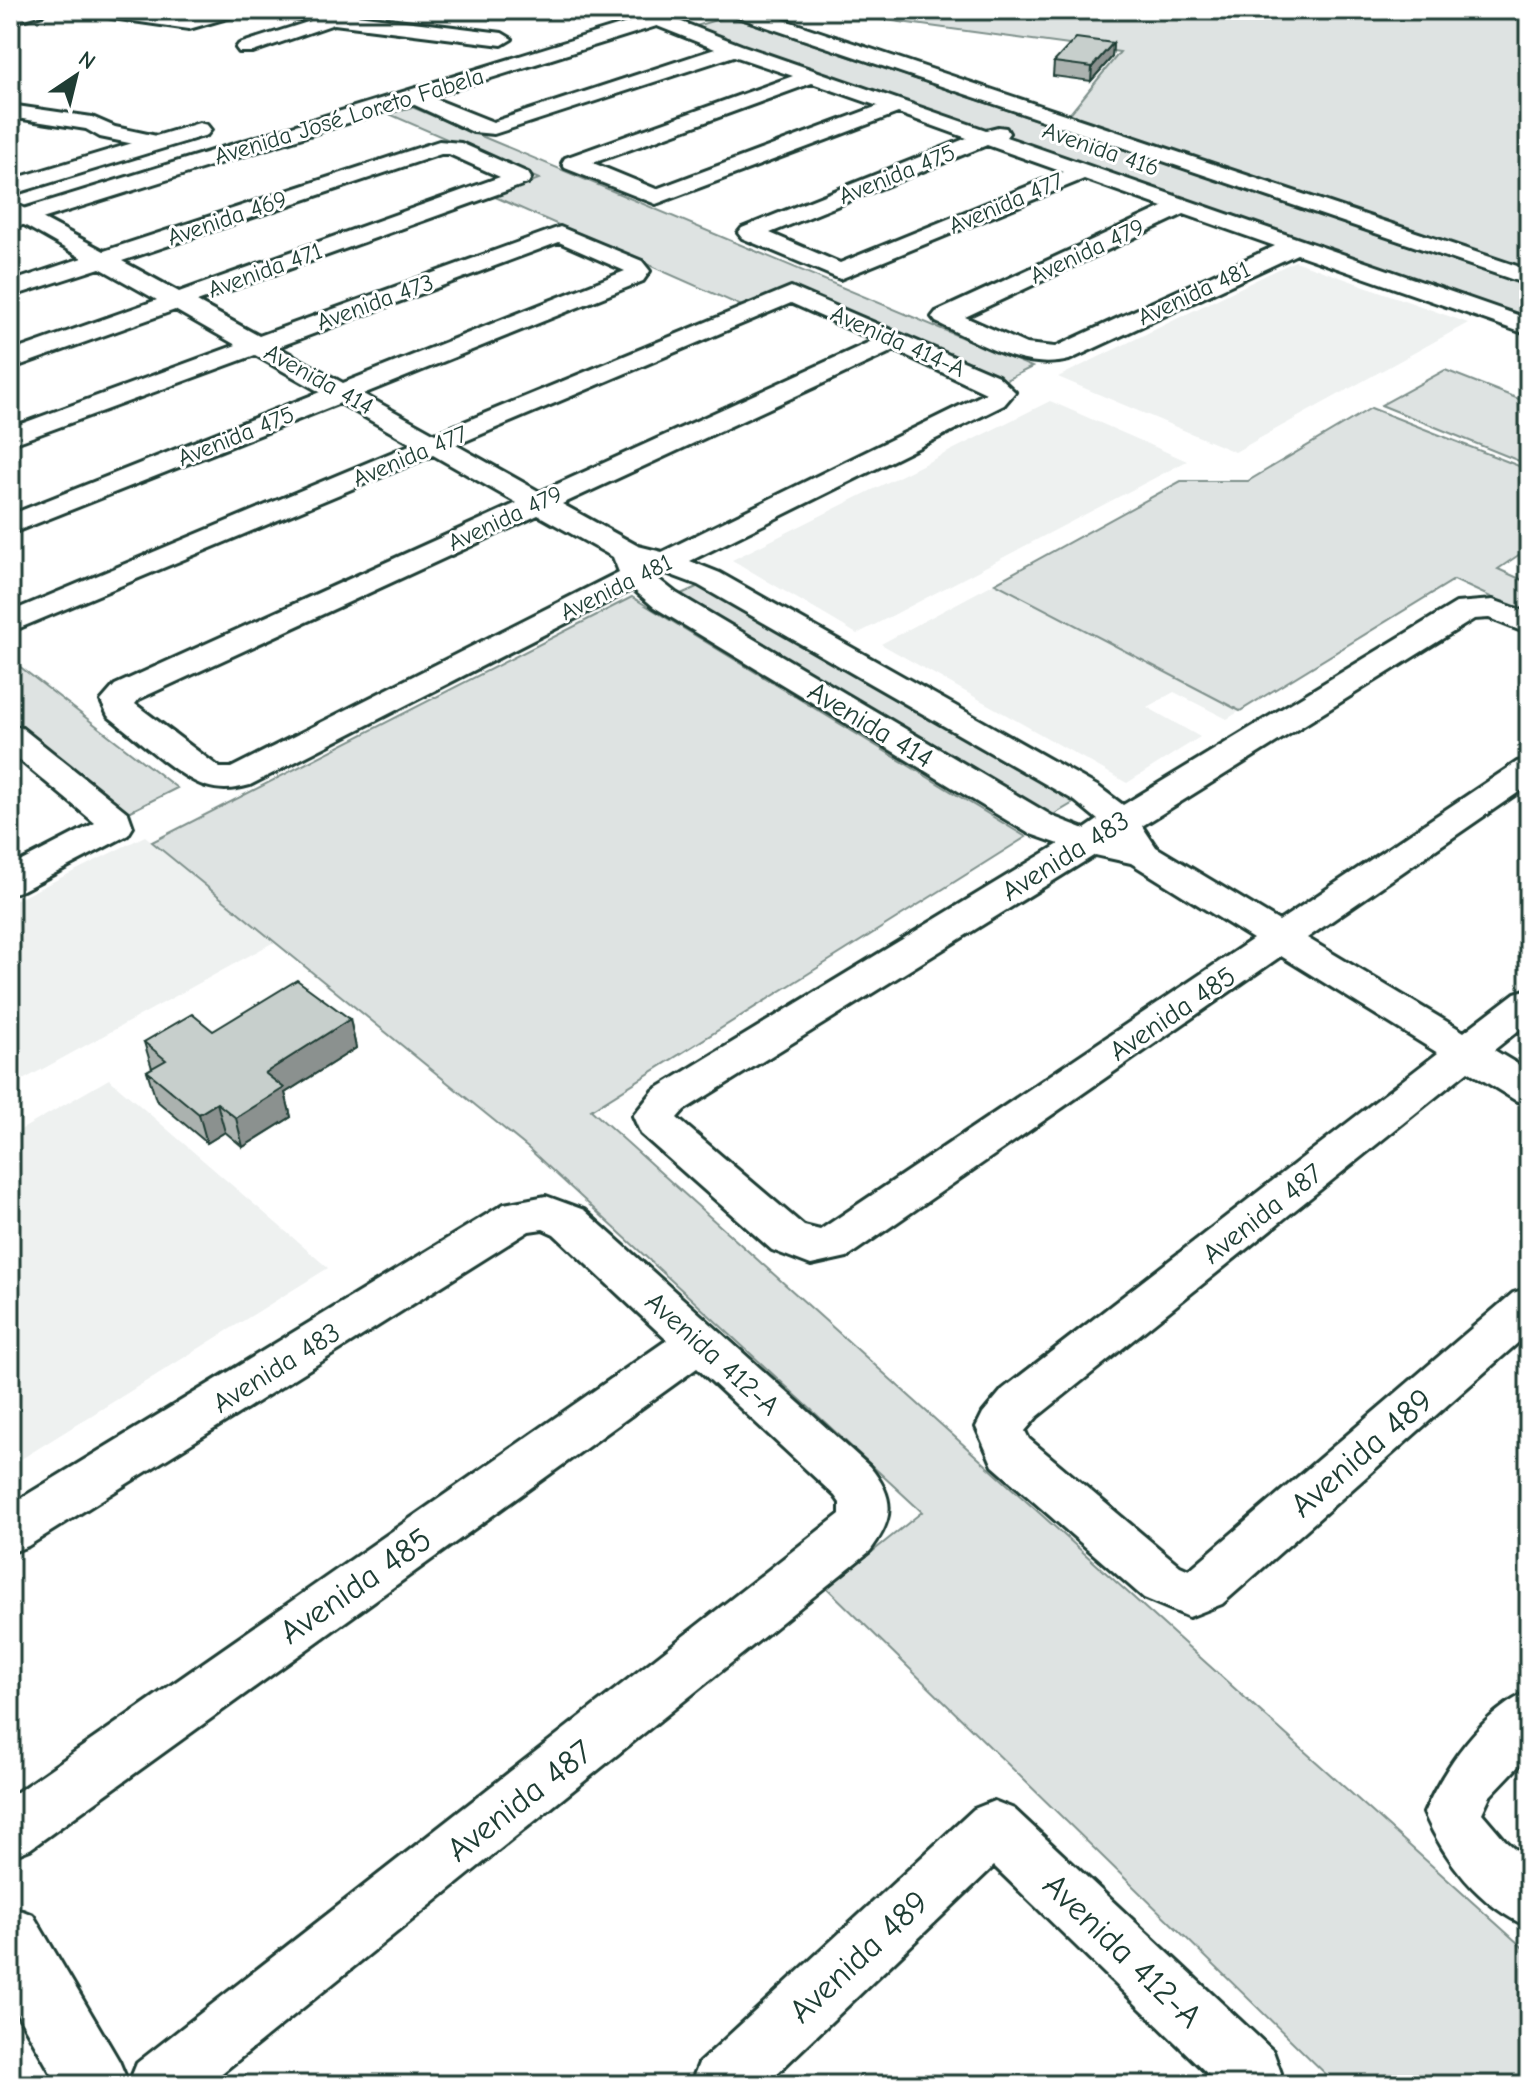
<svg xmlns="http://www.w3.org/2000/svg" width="1539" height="2095" viewBox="0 0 1539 2095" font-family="'Comic Neue',sans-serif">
  <rect width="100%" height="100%" fill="#fff"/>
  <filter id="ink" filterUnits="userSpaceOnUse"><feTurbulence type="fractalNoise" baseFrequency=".0125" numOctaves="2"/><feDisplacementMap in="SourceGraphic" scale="16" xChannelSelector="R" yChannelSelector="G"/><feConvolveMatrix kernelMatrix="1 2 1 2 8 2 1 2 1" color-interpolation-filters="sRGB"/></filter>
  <g filter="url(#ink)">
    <path fill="#eef1f0" d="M1295,261L1468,323L1235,452L1058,377Z
      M1050,401L1187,461L857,634L732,560Z
      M995,583L1240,711L1227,719L1174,692L1147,707L1200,737L1127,783L881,644Z
      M145,836L274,942L10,1087V903Z
      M109,1079L328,1268L10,1466V1136Z"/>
    <path fill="#dee3e2" stroke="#7e908b" stroke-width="2" d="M885,10H1529V270L1068,116L1120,52L878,19Z
      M729,16L1529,286V323L686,29Z
      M412,107L1032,367L1004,381L790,289L746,308L493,196L539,179L389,114Z
      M1445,370L1529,403V465L1381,405Z
      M1371,408L1529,470V548L1498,569L1529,583V615L1454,580L1240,711L995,583L1181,481H1248Z
      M710,581L1075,802L1041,822L670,599Z
      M632,597L1026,837L591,1110L1529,1953V2085H1337L827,1588L922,1512L528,1148L152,842Z
      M10,659L177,788L127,813L10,719Z"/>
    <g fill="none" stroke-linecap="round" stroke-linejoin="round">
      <g stroke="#1f3d34" stroke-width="6">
        <path id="minor" d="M45,10L43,14L10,23V11Z
          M104,10H138L188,17L213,10H243L241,14L189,29L112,18L105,16Z
          M262,10H316L502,33L512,39L502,45L334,24L253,52H239L236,48L239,44L311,21L271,16Z
          M625,10H651L741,45L986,130L998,127L1006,128L1009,133L1006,137L1529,319V335L1297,254L1069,360C1023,372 976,341 936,322L932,317L936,312L1163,207L1084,179L840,279L742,238L738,233L742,228L967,138L898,113L656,204L565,168L562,163L565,158L793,76L734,56L494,134L473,132L404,100L401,96L411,90L418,92L493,122L715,49L627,14ZM812,83L878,106L656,189L593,163ZM987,145L1063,172L840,263L770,233ZM1184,214L1275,246L1055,347L1026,344L965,317Z
          M727,10H755L1529,270V285L729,14Z
          M10,105L92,117L115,127L166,138L169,143L158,149L100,137L86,129L10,117Z
          M439,141L461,143L528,173L531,178L528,183L197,302L259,336L560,227L642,261L650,271L643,281L363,394L435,434L791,287L998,376L1015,392L1004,405L690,561L720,573L1099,787L1123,805L1456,603L1493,600L1529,613V634L1489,618L1474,619L1142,826L1156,847L1279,921L1517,762L1529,759V785L1307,938L1464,1032L1515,993L1529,989V1022L1494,1050L1529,1071V1105L1515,1100L1468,1071L1037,1417L1025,1431L1029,1439L1180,1566L1189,1570L1513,1293L1529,1288V1333L1222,1604L1189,1617L1144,1598L993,1466L976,1427L983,1413L1003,1389L1438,1053L1281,956L847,1257L811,1265L772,1250L641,1134L633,1116L654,1090L1059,844L1028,833L654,607L633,589L250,785C236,789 221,791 206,786C179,778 133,735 108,716L101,701L115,685L517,503L433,455L10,632V612L412,444L340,403L10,534V515L320,392L255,355L10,445V428L236,345L175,310L10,369V352L157,300L100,268L10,297V282L82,258L10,217V201L104,251ZM441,154H449L500,177L179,292L122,261ZM559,242L625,271L343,383L278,347ZM791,303L874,340L540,492L456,445ZM895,350L986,393L662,552L638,546L562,504ZM538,515L613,557L619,572L231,768H220L135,704L139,699ZM666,573L698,585L1075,801L1098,820L1085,829L1054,817L676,593L657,578ZM1095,855L1131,863L1253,939L820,1230L804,1226L677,1118L684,1110Z
          M10,725L22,728L128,813L133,827L128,835L23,890L10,894V867L95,823L10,752Z
          M546,1196L584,1210L869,1466C896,1498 894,1519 870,1551L207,2085H128L137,2063L840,1514V1503L835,1496L697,1368L30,1849L10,1857V1797L667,1340L554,1234L543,1229L529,1231L28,1546L10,1553V1505L504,1204Z
          M1529,1692V1755L1490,1796L1482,1813L1505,1840L1529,1861V1927C1479,1906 1445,1861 1424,1813C1443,1769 1483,1710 1529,1692Z
          M994,1801L1014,1809L1273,2051L1281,2073L1276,2085H1209L1212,2078L994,1866L765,2085H690L699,2063L974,1809Z"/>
      </g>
      <g stroke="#1f3d34" stroke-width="6">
        <path id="major" d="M656,14L663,16L666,20L663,24L10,229V213Z
          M199,123L207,125L211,130L207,135L10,195V180Z
          M10,1906L33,1915L119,2061L129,2085H58L10,2001Z"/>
      </g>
      <use href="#minor" fill="#fff" fill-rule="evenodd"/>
      <use href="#major" fill="#fff" fill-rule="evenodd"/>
    </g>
    <path fill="#abb2af" stroke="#1f3d34" stroke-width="2" d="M1113,43L1112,57L1091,81L1053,76L1054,62Z
      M350,1019L356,1048L285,1093L291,1117L243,1147L225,1132L207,1143L156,1100L147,1071L152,1068L144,1042L213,1031Z"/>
    <path fill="#8b918f" stroke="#1f3d34" stroke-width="2" d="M1113,43L1112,57L1091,81L1092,67Z
      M350,1019L356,1048L285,1093L291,1117L243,1147L236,1118L265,1073Z
      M217,1103L225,1132L207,1143L199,1114Z"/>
    <path fill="#c7cfcc" stroke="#1f3d34" stroke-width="2" d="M1076,38L1113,43L1092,67L1054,62Z
      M297,980L350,1019L265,1073L284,1088L236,1118L217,1103L199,1114L147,1071L166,1060L144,1042L192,1014L213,1031Z"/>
  </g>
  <g text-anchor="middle" stroke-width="6" stroke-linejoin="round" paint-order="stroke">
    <g font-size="24" fill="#1f3d34" stroke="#fff">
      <text transform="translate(349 116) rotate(-17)" y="8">Avenida José Loreto Fabela</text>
      <text transform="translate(1101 149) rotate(19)" y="8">Avenida 416</text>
      <text transform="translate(897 174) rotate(-22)" y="8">Avenida 475</text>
      <text transform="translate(1006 203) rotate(-23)" y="8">Avenida 477</text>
      <text transform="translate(227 218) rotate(-19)" y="8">Avenida 469</text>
      <text transform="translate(1087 251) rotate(-25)" y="8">Avenida 479</text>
      <text transform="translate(265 270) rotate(-20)" y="8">Avenida 471</text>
      <text transform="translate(1194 293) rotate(-25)" y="8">Avenida 481</text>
      <text transform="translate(375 302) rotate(-20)" y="8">Avenida 473</text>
      <text transform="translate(898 341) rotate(24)" y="8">Avenida 414-A</text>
      <text transform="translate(319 379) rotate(29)" y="8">Avenida 414</text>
      <text transform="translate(236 436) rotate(-22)" y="8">Avenida 475</text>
      <text transform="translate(410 456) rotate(-23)" y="8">Avenida 477</text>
      <text transform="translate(505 518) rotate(-25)" y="8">Avenida 479</text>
      <text transform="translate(616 587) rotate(-26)" y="8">Avenida 481</text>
    </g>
    <g font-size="28" fill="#1f3d34" stroke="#fff">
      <text transform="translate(871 724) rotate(31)" y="10">Avenida 414</text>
      <text transform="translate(1065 855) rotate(-32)" y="10">Avenida 483</text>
      <text transform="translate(1172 1013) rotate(-34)" y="10">Avenida 485</text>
      <text transform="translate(1262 1213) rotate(-38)" y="10">Avenida 487</text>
      <text transform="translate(713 1353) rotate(42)" y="10">Avenida 412-A</text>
      <text transform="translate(276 1367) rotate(-32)" y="10">Avenida 483</text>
    </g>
    <g font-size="34" fill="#1f3d34" stroke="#fff">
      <text transform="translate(1361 1452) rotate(-41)" y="12">Avenida 489</text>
      <text transform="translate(355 1585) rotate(-35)" y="12">Avenida 485</text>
      <text transform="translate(519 1800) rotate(-38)" y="12">Avenida 487</text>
      <text transform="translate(1123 1950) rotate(44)" y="12">Avenida 412-A</text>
      <text transform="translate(858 1956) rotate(-43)" y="12">Avenida 489</text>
    </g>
  </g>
  <rect width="1539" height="2095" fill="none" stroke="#fff" stroke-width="40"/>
  <rect x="20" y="20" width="1499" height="2055" fill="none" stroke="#1f3d34" stroke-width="3" filter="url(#ink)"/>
  <g transform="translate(76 76) rotate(35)" stroke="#ffffff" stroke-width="6" paint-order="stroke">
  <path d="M0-6L14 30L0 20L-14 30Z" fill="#1f3d34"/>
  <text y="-12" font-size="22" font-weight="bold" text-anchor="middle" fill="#1f3d34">N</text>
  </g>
</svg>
